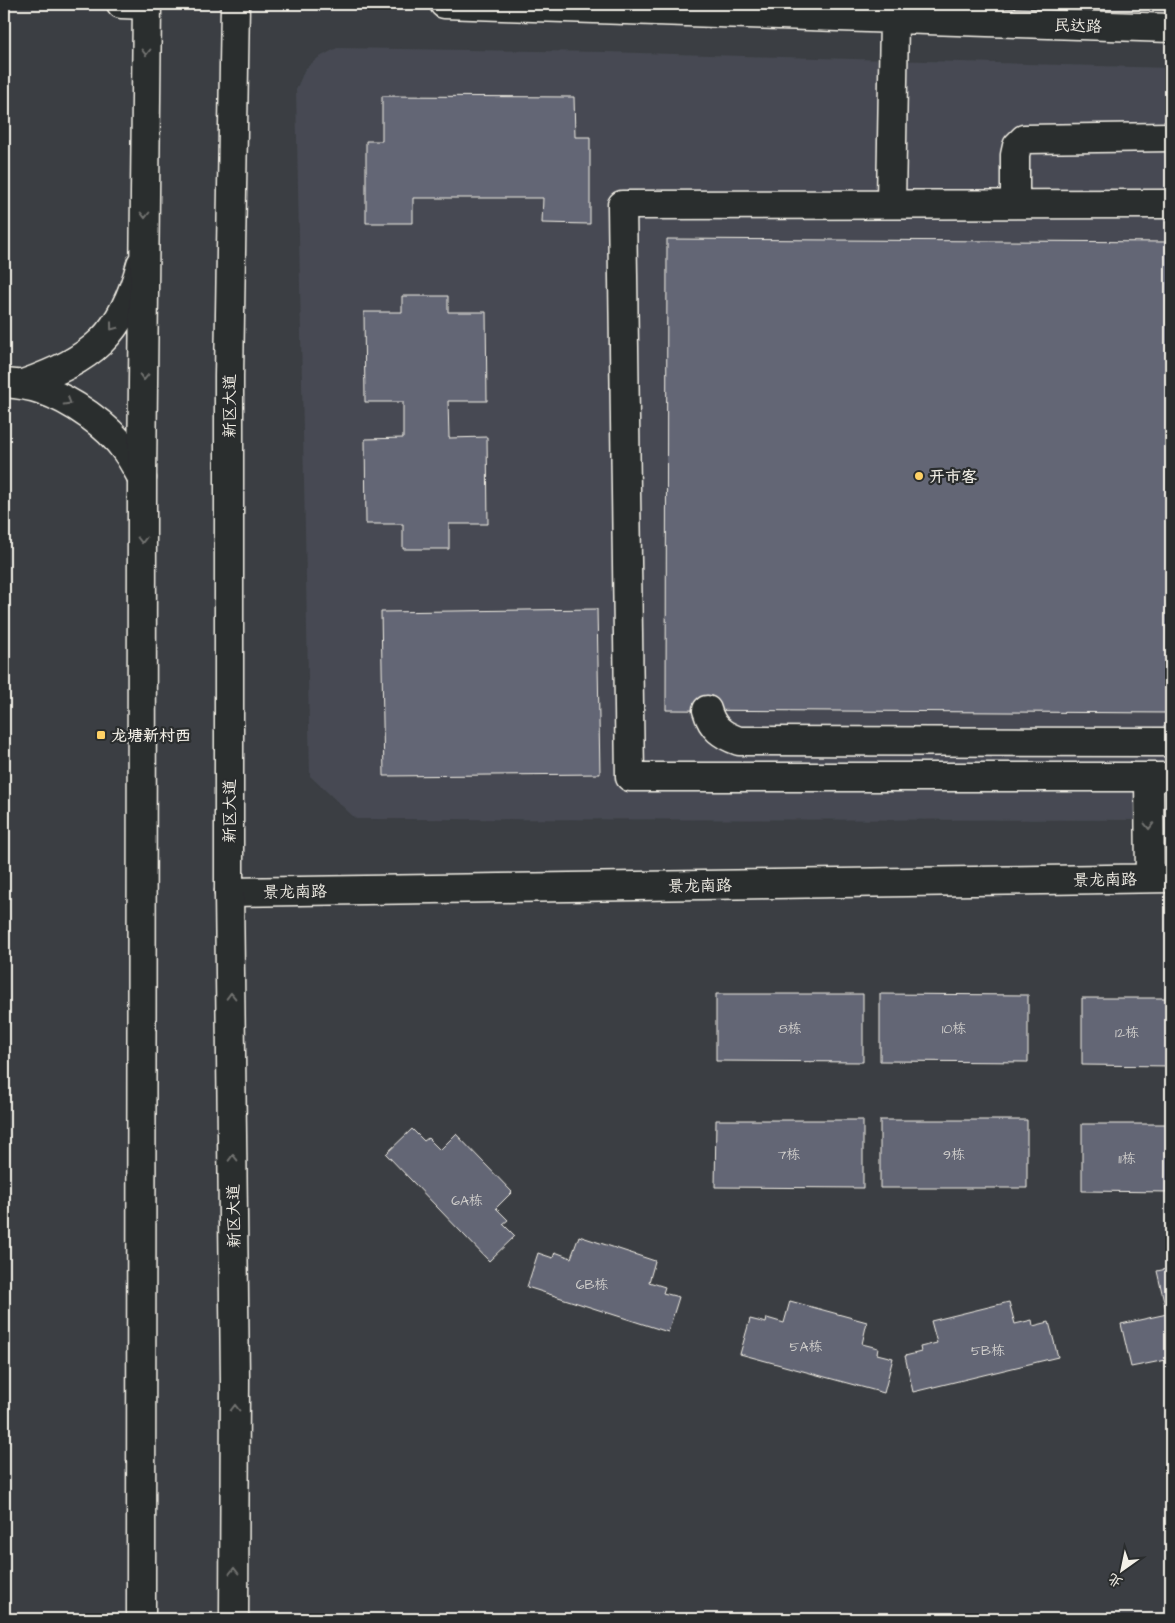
<svg xmlns="http://www.w3.org/2000/svg" width="1175" height="1623" viewBox="0 0 1175 1623" font-family="'Architects Daughter','LXGW WenKai TC',sans-serif">
  <rect width="100%" height="100%" fill="#3b3e43"/>
  <filter id="ink" filterUnits="userSpaceOnUse"><feTurbulence type="fractalNoise" baseFrequency=".02" numOctaves="2"/><feDisplacementMap in="SourceGraphic" scale="10" xChannelSelector="R" yChannelSelector="G"/><feConvolveMatrix kernelMatrix="1 2 1 2 8 2 1 2 1" color-interpolation-filters="sRGB"/></filter>
  <g filter="url(#ink)">
    <path fill="#474a52" d="M337,48L606,52L1171,68V820L356,819L310,776L296,90L305,69L318,58Z"/>
    <path fill="#646674" stroke="#f4f1e8" d="M382,96L574,97L575,137H590V224L542,223L543,198H413V223H366V141H382Z
      M667,239L1171,242V713L666,710Z
      M402,296H448V312H486L487,401H448L449,438L487,437L488,524H449V549H403V524H366L365,439L403,438V402H365L364,312H402Z
      M597,609L600,774L384,776L381,612Z
      M716,994H863V1062L716,1061Z
      M880,994L1028,995V1062L880,1061Z
      M1082,998H1171V1066L1082,1065Z
      M716,1120H863V1188L715,1187Z
      M880,1120H1027V1188H880Z
      M1082,1124H1171V1192L1082,1191Z
      M412,1129L424,1141L428,1138L440,1150L456,1134L512,1192L496,1208L508,1220L503,1224L515,1236L489,1261L386,1154Z
      M579,1236L655,1261L649,1282L665,1287L663,1293L679,1297L668,1332L527,1287L538,1253L553,1258L555,1252L571,1258Z
      M1171,1268V1359L1131,1367L1121,1324L1167,1314L1157,1271Z
      M790,1301L867,1322L862,1344L878,1348L877,1354L893,1358L884,1393L740,1354L750,1319L766,1323L767,1318L784,1323Z
      M1009,1302L1015,1324L1032,1320L1033,1326L1049,1322L1058,1357L913,1392L905,1356L921,1352L920,1347L937,1343L931,1321Z"/>
    <g fill="none" stroke-linecap="round" stroke-linejoin="round">
      <g stroke="#f4f1e8" stroke-width="31">
        <path id="minor" d="M121,4L147,5
          M444,4L1171,28
          M891,204L894,19
          M1015,204V155L1017,146L1024,139L1171,137
          M1171,204L622,205L630,777H1171
          M4,383C17,384 29,385 42,390C71,400 108,425 126,451C132,459 137,469 142,478
          M23,384C92,359 122,336 141,264
          M707,710C712,728 722,735 739,741L1171,742
          M1149,777L1150,878
          M229,892L1171,878"/>
      </g>
      <g stroke="#f4f1e8" stroke-width="31">
        <path id="major" d="M141,1619L142,478L147,4
          M234,1619L235,1379L229,892V376L235,4"/>
      </g>
      <use href="#minor" stroke="#2a2d2e" stroke-width="28"/>
      <use href="#major" stroke="#2a2d2e" stroke-width="28"/>
    </g>
    <defs><path id="oneway-chevron" d="M-2-3.5L2.5 0L-2 3.5" fill="none" stroke-width="1.6" stroke-linecap="round" stroke-linejoin="round" transform="scale(1.25)"/></defs>
    <g stroke="#71726f">
      <use href="#oneway-chevron" transform="translate(146 52) rotate(90)"/>
      <use href="#oneway-chevron" transform="translate(145 215) rotate(90)"/>
      <use href="#oneway-chevron" transform="translate(113 327) rotate(127)"/>
      <use href="#oneway-chevron" transform="translate(144 377) rotate(91)"/>
      <use href="#oneway-chevron" transform="translate(68 402) rotate(30)"/>
      <use href="#oneway-chevron" transform="translate(142 540) rotate(90)"/>
      <use href="#oneway-chevron" transform="translate(1149 826) rotate(89)"/>
      <use href="#oneway-chevron" transform="translate(231 996) rotate(-91)"/>
      <use href="#oneway-chevron" transform="translate(233 1158) rotate(-91)"/>
      <use href="#oneway-chevron" transform="translate(235 1408) rotate(-90)"/>
      <use href="#oneway-chevron" transform="translate(234 1571) rotate(-90)"/>
    </g>
  </g>
  <g fill="#ffd166" stroke="#2a2d2e" stroke-width="2">
    <circle cx="919" cy="476" r="5"/>
    <rect x="96" y="730" width="10" height="10" rx="2.5"/>
  </g>
  <g text-anchor="middle" stroke-width="4.5" stroke-linejoin="round" paint-order="stroke">
    <g font-size="14" fill="#d0cecb">
      <text x="790" y="1033">8栋</text>
      <text x="954" y="1033">10栋</text>
      <text x="1127" y="1037">12栋</text>
      <text x="789" y="1159">7栋</text>
      <text x="954" y="1159">9栋</text>
      <text x="1127" y="1163">11栋</text>
      <text x="467" y="1205">6A栋</text>
      <text x="592" y="1289">6B栋</text>
      <text x="806" y="1351">5A栋</text>
      <text x="988" y="1355">5B栋</text>
    </g>
    <g font-size="16" fill="#f4f1e8" stroke="#2a2d2e">
      <text transform="translate(1078 25) rotate(2)" y="6">民达路</text>
      <text transform="translate(229 406) rotate(-90)" y="6">新区大道</text>
      <text transform="translate(229 811) rotate(-90)" y="6">新区大道</text>
      <text transform="translate(1105 879) rotate(-1)" y="6">景龙南路</text>
      <text transform="translate(700 885) rotate(-1)" y="6">景龙南路</text>
      <text transform="translate(295 891) rotate(-1)" y="6">景龙南路</text>
      <text transform="translate(233 1216) rotate(-91)" y="6">新区大道</text>
    </g>
    <g font-size="16" font-weight="bold" fill="#f4f1e8" stroke="#2a2d2e" text-anchor="start">
      <text x="929" y="482">开市客</text>
      <text x="111" y="741">龙塘新村西</text>
    </g>
  </g>
  <rect width="1175" height="1623" fill="none" stroke="#2a2d2e" stroke-width="20"/>
  <rect x="10" y="10" width="1155" height="1603" fill="none" stroke="#f4f1e8" stroke-width="2" filter="url(#ink)"/>
  <g transform="translate(1122 1570) rotate(213)" stroke="#2a2d2e" stroke-width="4" paint-order="stroke">
  <path d="M0-4L9 19L0 12L-9 19Z" fill="#f4f1e8"/>
  <text y="-8" font-size="14" font-weight="bold" text-anchor="middle" fill="#f4f1e8">北</text>
  </g>
</svg>
